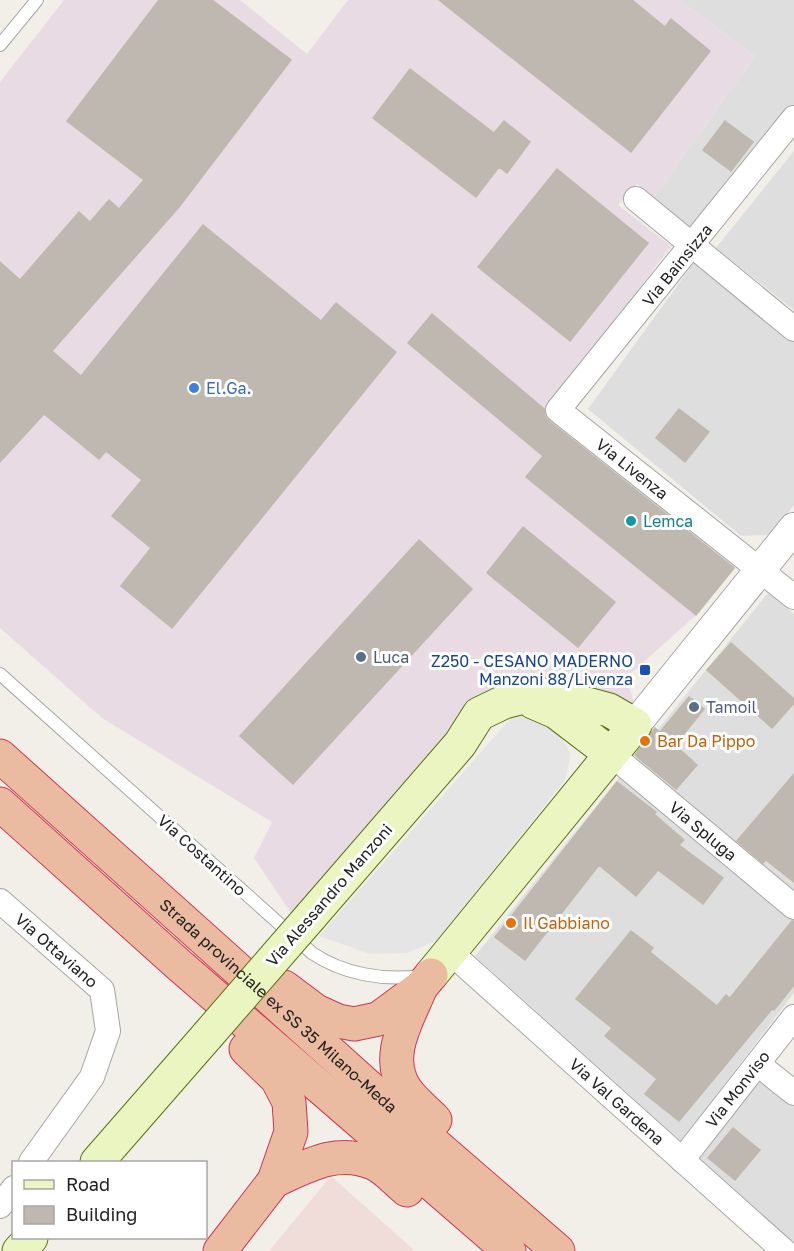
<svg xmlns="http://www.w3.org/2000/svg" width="794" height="1251" viewBox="0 0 794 1251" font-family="'Golos Text',sans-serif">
  <rect width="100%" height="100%" fill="#f1efe8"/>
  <path fill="#dfdede" d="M679,0H794V105L694,232L653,198L755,56Z
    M794,151V310L716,248Z
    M695,261L794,341V505L769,535L741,536L588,409Z
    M768,593L794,614V993L681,1141L475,956Z
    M761,1080L794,1107V1243L698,1159Z"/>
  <path fill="#f0ddd9" d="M331,1176L415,1251H269Z"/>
  <path fill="#e9dbe4" d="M64,0H240L307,54L348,0H679L755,56L653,198L637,184L618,205L671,246L547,412L736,566L696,615L626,678L635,705L557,688L530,680L500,681L291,913L254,858L272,822L102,718L0,628V82Z"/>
  <path fill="#e5e5e5" d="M530,710L559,733L571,754L565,780L436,941L407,953L370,954L319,936L511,718Z"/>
  <path fill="#beb8b1" stroke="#c1b8ac" stroke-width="1.5" d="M159,0H212L291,60L179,207L52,351L81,376L203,225L321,321L336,303L396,352L172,628L121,586L151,548L112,516L142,480L106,451L99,459L44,414L0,462V262L20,280L79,212L90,222L109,200L119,209L144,180L67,121Z
    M439,0H632L665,27L671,19L710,51L631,152Z
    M410,69L494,133L504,121L530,142L507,173L499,167L476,197L373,118Z
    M725,121L753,142L731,171L703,150Z
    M557,169L648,243L570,341L478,267Z
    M432,314L544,409L545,416L549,421L734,568L696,615L526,477L543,456L408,343Z
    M679,409L709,432L685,462L656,438Z
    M523,527L615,602L578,647L487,573Z
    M419,540L472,589L293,784L240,736Z
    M731,643L794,699V703L772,728L707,670Z
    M689,697L704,709L675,745L697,765L676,789L635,755L655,728L660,732Z
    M794,774V882L766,860L763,863L737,841Z
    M617,782L656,812L654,814L684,840L679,845L723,878L703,904L658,870L636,896L599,865L525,960L495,937Z
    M792,921H794V985L774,1010L772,1009L679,1121L645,1094L657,1079L605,1036L612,1028L576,999L631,931L653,948L650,952L717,1006L726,995L730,998Z
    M733,1128L760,1150L735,1180L708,1158Z"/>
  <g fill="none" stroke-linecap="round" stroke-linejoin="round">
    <g stroke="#a5a5a5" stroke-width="14">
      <path id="service" d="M0,45L37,0
        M0,674L312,953C343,974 383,981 421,976"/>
    </g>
    <g stroke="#a5a5a5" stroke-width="26">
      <g id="minor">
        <path id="s1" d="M794,118L558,410L794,597"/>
        <path d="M636,199L794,329"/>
        <path id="s2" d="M611,754L794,907"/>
        <path id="s3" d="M0,901L102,990L108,1031L92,1077L31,1162"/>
        <path id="s4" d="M450,952L784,1251"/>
        <path d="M758,1064L794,1093"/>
        <path id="s5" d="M682,1160L794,1017"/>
        <path d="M0,1206L14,1188"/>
      </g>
    </g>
    <g stroke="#a5a5a5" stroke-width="32">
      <path id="tertiary" d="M635,725L794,528"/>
    </g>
    <g stroke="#59720e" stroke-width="35">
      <path id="secondary" d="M533,702L556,712L611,754
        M311,916L460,744L479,714L504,702L523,697L546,695L572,700L609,710L635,725L431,975
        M97,1162L207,1036
        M19,1251L31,1238"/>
    </g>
    <g stroke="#cf3553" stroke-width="35">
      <g id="trunk">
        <path id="s6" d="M0,756L370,1088L558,1251"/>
        <path d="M0,804L179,965L509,1251"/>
        <path d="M284,987L316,1011L338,1021L354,1024L378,1019L421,987L431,975"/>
        <path d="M421,987C408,1019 383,1057 406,1090C414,1101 425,1110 435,1120"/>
        <path d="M274,1181C307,1166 336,1148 373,1163C385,1168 397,1182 407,1190"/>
        <path d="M220,1251L274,1181L291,1132L289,1102L277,1079L246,1049"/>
      </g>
    </g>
    <use href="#service" stroke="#fff" stroke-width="12"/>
    <use href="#minor" stroke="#fff" stroke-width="24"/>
    <use href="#tertiary" stroke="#fff" stroke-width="30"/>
    <use href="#secondary" stroke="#ebf5c1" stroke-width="33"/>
    <use href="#trunk" stroke="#ebbba1" stroke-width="33"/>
    <g stroke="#59720e" stroke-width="35" stroke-linecap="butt">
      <path id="secondary-bridge" d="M207,1036L311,916"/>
    </g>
    <use href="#secondary-bridge" stroke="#ebf5c1" stroke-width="33"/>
  </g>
  <circle fill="#3f7fe0" stroke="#fff" stroke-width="2" cx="194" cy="388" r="6"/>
  <circle fill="#0f9aa8" stroke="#fff" stroke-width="2" cx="631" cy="521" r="6"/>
  <g fill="#5c6f8a" stroke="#fff" stroke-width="2">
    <circle cx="361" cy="657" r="6"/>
    <circle cx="694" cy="707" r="6"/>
  </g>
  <rect fill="#1a4fb4" stroke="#fff" stroke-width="2" x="639" y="664" width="12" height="12" rx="3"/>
  <g fill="#e8710a" stroke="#fff" stroke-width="2">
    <circle cx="645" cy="741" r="6"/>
    <circle cx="511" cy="923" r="6"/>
  </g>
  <g text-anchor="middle" stroke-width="6" stroke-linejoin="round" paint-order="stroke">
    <g font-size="16" fill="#212121" stroke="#fff">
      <text transform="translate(677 265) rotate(-51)" y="6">Via Bainsizza</text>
      <text dy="6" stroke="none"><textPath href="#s1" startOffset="470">Via Livenza</textPath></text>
      <text dy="6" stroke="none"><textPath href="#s2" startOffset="120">Via Spluga</textPath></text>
      <text transform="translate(202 855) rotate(42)" y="6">Via Costantino</text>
      <text transform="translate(329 895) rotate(-49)" y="6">Via Alessandro Manzoni</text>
      <text dy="6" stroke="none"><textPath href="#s3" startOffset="75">Via Ottaviano</textPath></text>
      <text dy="6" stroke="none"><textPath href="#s6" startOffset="374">Strada provinciale ex SS 35 Milano-Meda</textPath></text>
      <text dy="6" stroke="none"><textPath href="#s5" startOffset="90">Via Monviso</textPath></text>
      <text dy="6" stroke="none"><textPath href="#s4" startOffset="224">Via Val Gardena</textPath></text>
    </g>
    <g font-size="16" fill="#366cbe" stroke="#fff" text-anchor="start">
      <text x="206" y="394">El.Ga.</text>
    </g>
    <g font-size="16" fill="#0d838f" stroke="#fff" text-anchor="start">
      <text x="643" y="527">Lemca</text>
    </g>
    <g font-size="16" fill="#4e5e75" stroke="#fff" text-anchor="start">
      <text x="373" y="663">Luca</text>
      <text x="706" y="713">Tamoil</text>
    </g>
    <g font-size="16" fill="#164399" stroke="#fff" text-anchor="end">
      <text x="633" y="667">Z250 - CESANO MADERNO<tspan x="633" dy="18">Manzoni 88/Livenza</tspan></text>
    </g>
    <g font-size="16" fill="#c56008" stroke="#fff" text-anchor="start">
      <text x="657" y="747">Bar Da Pippo</text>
      <text x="523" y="929">Il Gabbiano</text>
    </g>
  </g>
  <rect x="12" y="1161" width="195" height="78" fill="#ffffff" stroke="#a6a6a6" stroke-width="1.5"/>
  <rect x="24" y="1180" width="30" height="9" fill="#ebf5c1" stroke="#a6a6a6" stroke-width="1.5"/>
  <text x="66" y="1191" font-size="18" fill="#212121">Road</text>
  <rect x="24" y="1206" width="30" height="18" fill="#beb8b1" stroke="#a6a6a6" stroke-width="1.5"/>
  <text x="66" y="1221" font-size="18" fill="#212121">Building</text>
</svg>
